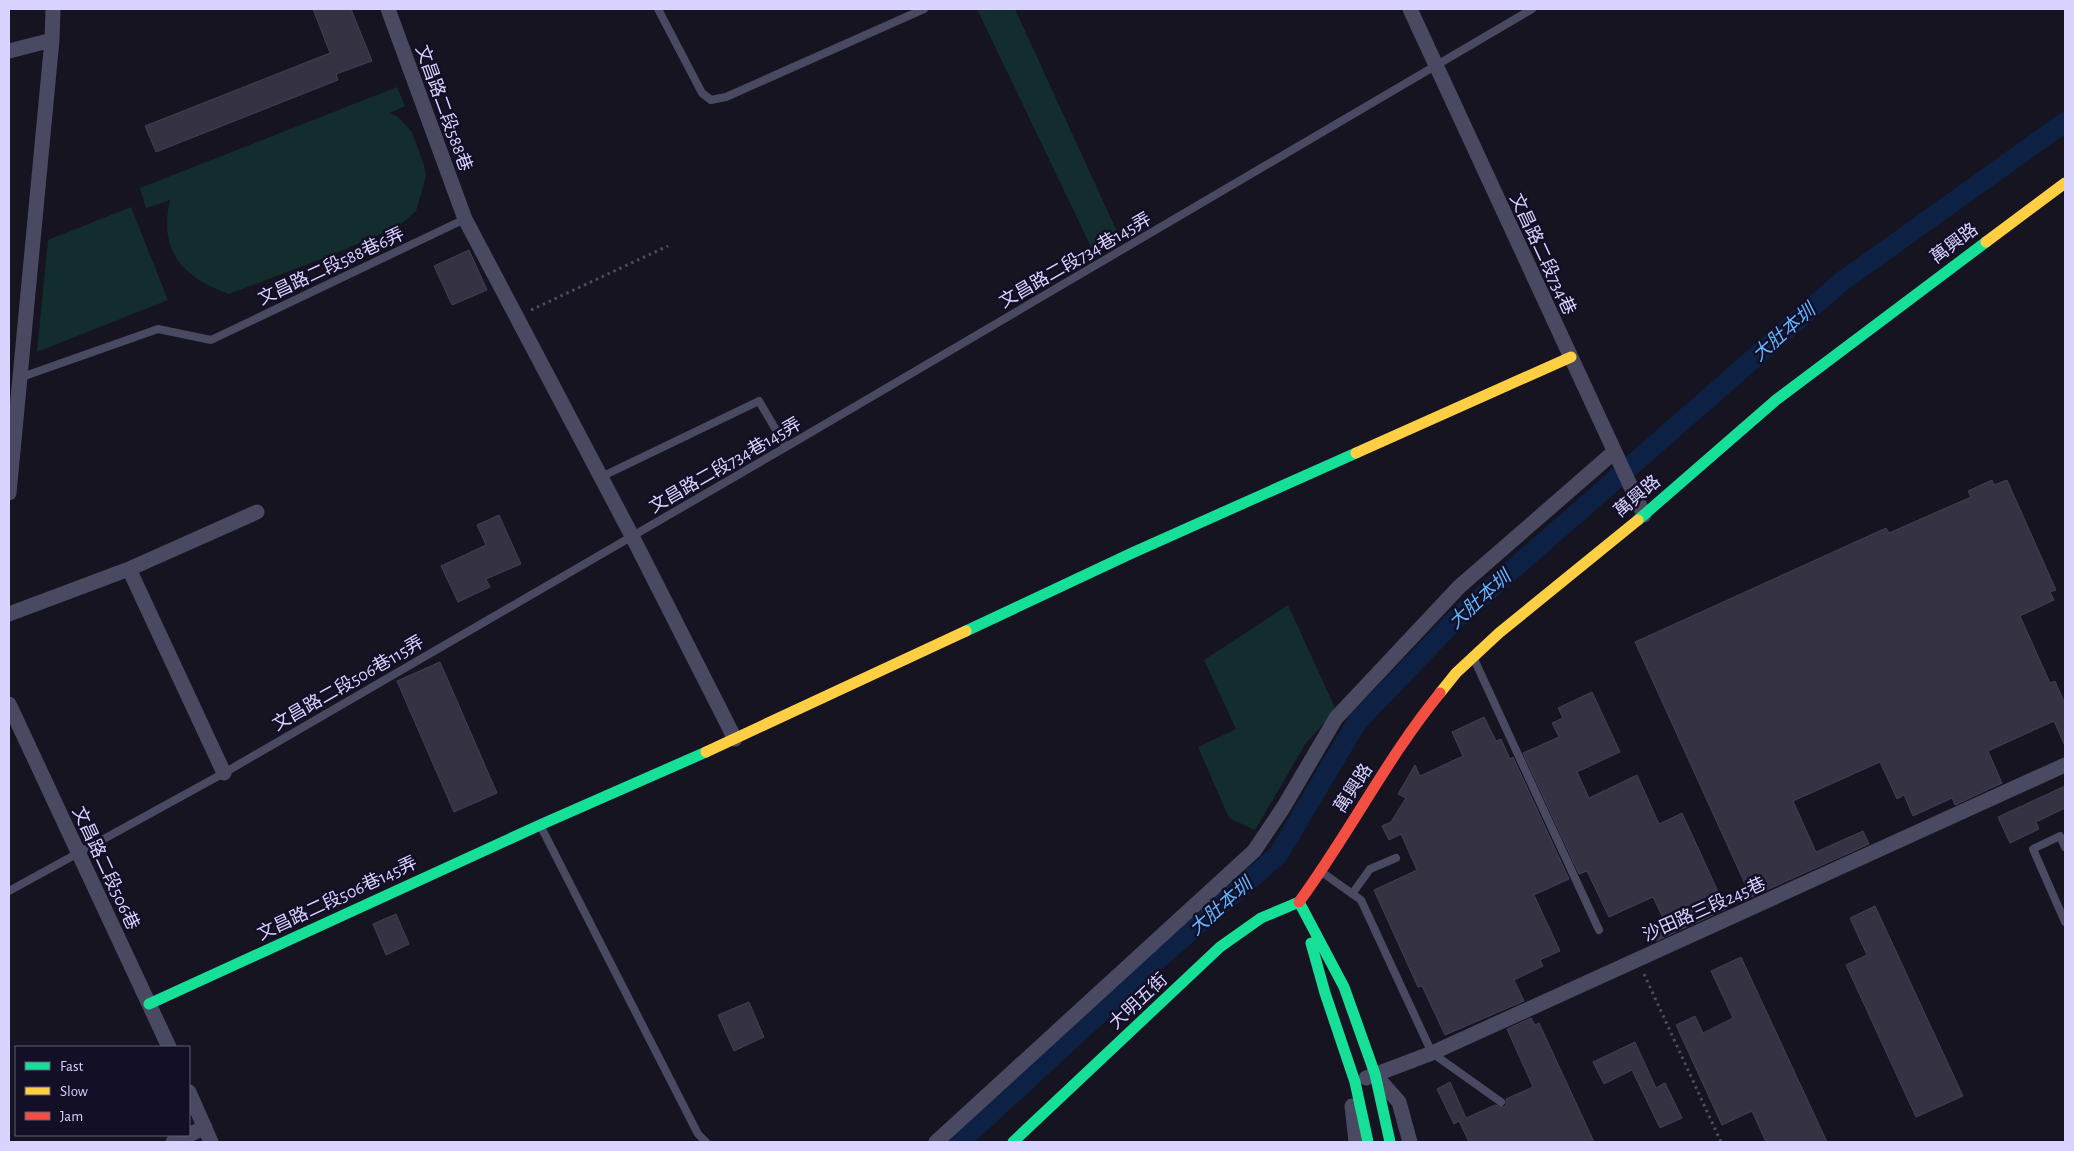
<svg xmlns="http://www.w3.org/2000/svg" width="2074" height="1151" viewBox="0 0 2074 1151" font-family="'Alegreya Sans','Noto Sans TC',sans-serif">
  <rect width="100%" height="100%" fill="#161421"/>
  <path fill="#132c2d" d="M977,9H1015L1119,236L1093,251Z
    M397,87L405,106L390,113L398,117L412,132L424,165L426,175L424,184L416,211L399,226L334,254L229,294C183,278 158,251 170,200L146,208L140,188Z
    M131,207L168,300L37,352L48,240Z
    M1288,605L1336,710L1306,743L1255,830L1229,818L1198,747L1236,729L1204,660Z"/>
  <g fill="none" stroke-linecap="round" stroke-linejoin="round">
    <path stroke="#0d2144" stroke-width="20" d="M960,1142L1156,961L1278,855L1357,722L1457,618L1841,282L2065,122"/>
  </g>
  <path fill="#343243" stroke="#433f54" d="M313,9H351L372,61L336,74L338,80L156,152L145,126L330,53Z
    M469,250L487,290L452,305L434,266Z
    M1992,480L1994,485L2007,480L2056,590L2050,592L2054,600L2020,616L2050,683L2055,681L2065,704V746L2054,721L1988,751L2002,783L1955,805L1952,798L1913,816L1904,795L1897,799L1880,762L1793,801L1816,852L1863,831L1869,844L1751,897L1635,642L1886,528L1889,533L1971,497L1968,491Z
    M499,515L521,564L486,579L490,587L458,602L441,566L486,545L477,525Z
    M440,662L497,793L454,812L397,681Z
    M1592,692L1620,752L1577,772L1589,798L1637,775L1659,824L1682,813L1726,909L1656,941L1651,929L1665,922L1653,897L1609,917L1587,871L1579,874L1523,753L1559,737L1552,723L1563,718L1558,708Z
    M1484,717L1496,741L1501,739L1510,759L1513,757L1569,879L1534,895L1560,951L1540,960L1543,966L1514,980L1524,1001L1445,1035L1422,986L1418,987L1374,890L1417,870L1401,834L1389,840L1382,826L1391,822L1406,798L1398,794L1415,765L1420,776L1463,756L1452,732Z
    M2065,786V808L2036,822L2039,829L2010,843L1998,817Z
    M1875,906L1963,1096L1916,1117L1846,965L1867,955L1850,918Z
    M396,914L409,944L386,955L373,924Z
    M1741,957L1827,1142H1766L1752,1111L1722,1125L1676,1025L1695,1016L1703,1033L1733,1018L1711,971Z
    M749,1002L764,1037L734,1051L718,1015Z
    M1531,1018L1535,1025L1539,1023L1594,1142H1469L1459,1121L1454,1124L1437,1089L1450,1082L1466,1118L1495,1105L1503,1107L1506,1105V1099L1533,1087L1507,1029Z
    M1635,1042L1656,1088L1665,1083L1682,1118L1660,1128L1632,1070L1604,1084L1593,1062Z"/>
  <g fill="none" stroke-linecap="round" stroke-linejoin="round">
    <path stroke="#44505f" stroke-width="3" stroke-dasharray="2.5 4" stroke-linecap="butt" d="M531,310L668,246
      M1644,974L1721,1142"/>
    <path stroke="#4a4962" stroke-width="8" d="M658,9L702,93L711,100L726,97L924,9
      M19,378L158,329L211,340L465,219
      M601,477L759,401L786,447
      M1474,659L1599,930
      M541,827L698,1134L706,1142
      M2065,847L2060,836L2033,849L2065,922
      M1323,873L1361,900L1432,1053L1501,1102
      M9,891L224,773L786,447L1532,9
      M1352,894L1370,869L1396,858"/>
    <path stroke="#4a4962" stroke-width="15" d="M388,9L465,219L632,536L735,739
      M1410,9L1644,515
      M9,51L52,40
      M9,493L52,40L53,9
      M129,569L224,773
      M9,614L129,569L257,512
      M9,704L169,1047
      M1376,1076L1399,1102L1410,1142
      M1366,1078L1432,1053L2065,765
      M189,1092L211,1142
      M1352,1106L1356,1142
      M189,1135L205,1127
      M173,1142L189,1135
      M936,1142L1254,851L1283,808L1336,718L1459,587L1614,452"/>
    <path stroke="#16e098" stroke-width="11" d="M1638,520L1776,400L1986,242
      M966,631L1132,553L1356,453
      M1299,902L1344,987L1375,1074L1390,1142
      M1311,943L1325,993L1355,1082L1368,1142
      M149,1004L540,825L706,752
      M1013,1142L1220,947L1261,918L1299,902"/>
    <path stroke="#ffcf43" stroke-width="11" d="M1986,242L2065,183
      M1356,453L1571,357
      M1440,693L1456,673L1499,633L1638,520
      M706,752L966,631"/>
    <path stroke="#f24e42" stroke-width="11" d="M1299,902C1349,834 1387,758 1440,693"/>
  </g>
  <g text-anchor="middle" stroke-width="5" stroke-linejoin="round" paint-order="stroke">
    <g font-size="18" fill="#d9d4ff" stroke="#130f26">
      <text transform="translate(444 108) rotate(70)" y="6">文昌路二段588巷</text>
      <text transform="translate(1954 243) rotate(-37)" y="6">萬興路</text>
      <text transform="translate(1543 254) rotate(65)" y="6">文昌路二段734巷</text>
      <text transform="translate(1075 260) rotate(-30)" y="6">文昌路二段734巷145弄</text>
      <text transform="translate(331 266) rotate(-25)" y="6">文昌路二段588巷6弄</text>
      <text transform="translate(725 465) rotate(-30)" y="6">文昌路二段734巷145弄</text>
      <text transform="translate(1637 496) rotate(-40)" y="6">萬興路</text>
      <text transform="translate(348 683) rotate(-30)" y="6">文昌路二段506巷115弄</text>
      <text transform="translate(1353 788) rotate(-57)" y="6">萬興路</text>
      <text transform="translate(106 868) rotate(65)" y="6">文昌路二段506巷</text>
      <text transform="translate(337 898) rotate(-25)" y="6">文昌路二段506巷145弄</text>
      <text transform="translate(1704 909) rotate(-24)" y="6">沙田路三段245巷</text>
      <text transform="translate(1138 1001) rotate(-43)" y="6">大明五街</text>
    </g>
    <g font-size="19" font-style="italic" fill="#62b6ff" stroke="#130f26">
      <text transform="translate(1783 332) rotate(-41)" y="7">大肚本圳</text>
      <text transform="translate(1479 599) rotate(-42)" y="7">大肚本圳</text>
      <text transform="translate(1220 906) rotate(-41)" y="7">大肚本圳</text>
    </g>
  </g>
  <rect width="2074" height="1151" fill="none" stroke="#d9d4ff" stroke-width="20"/>
  <rect x="15" y="1046" width="175" height="90" fill="#130f26" stroke="#625e7d"/>
  <rect x="25" y="1062" width="25" height="8" fill="#16e098" stroke="#625e7d"/>
  <text x="60" y="1071" font-size="15" fill="#d9d4ff">Fast</text>
  <rect x="25" y="1087" width="25" height="8" fill="#ffcf43" stroke="#625e7d"/>
  <text x="60" y="1096" font-size="15" fill="#d9d4ff">Slow</text>
  <rect x="25" y="1112" width="25" height="8" fill="#f24e42" stroke="#625e7d"/>
  <text x="60" y="1121" font-size="15" fill="#d9d4ff">Jam</text>
</svg>
